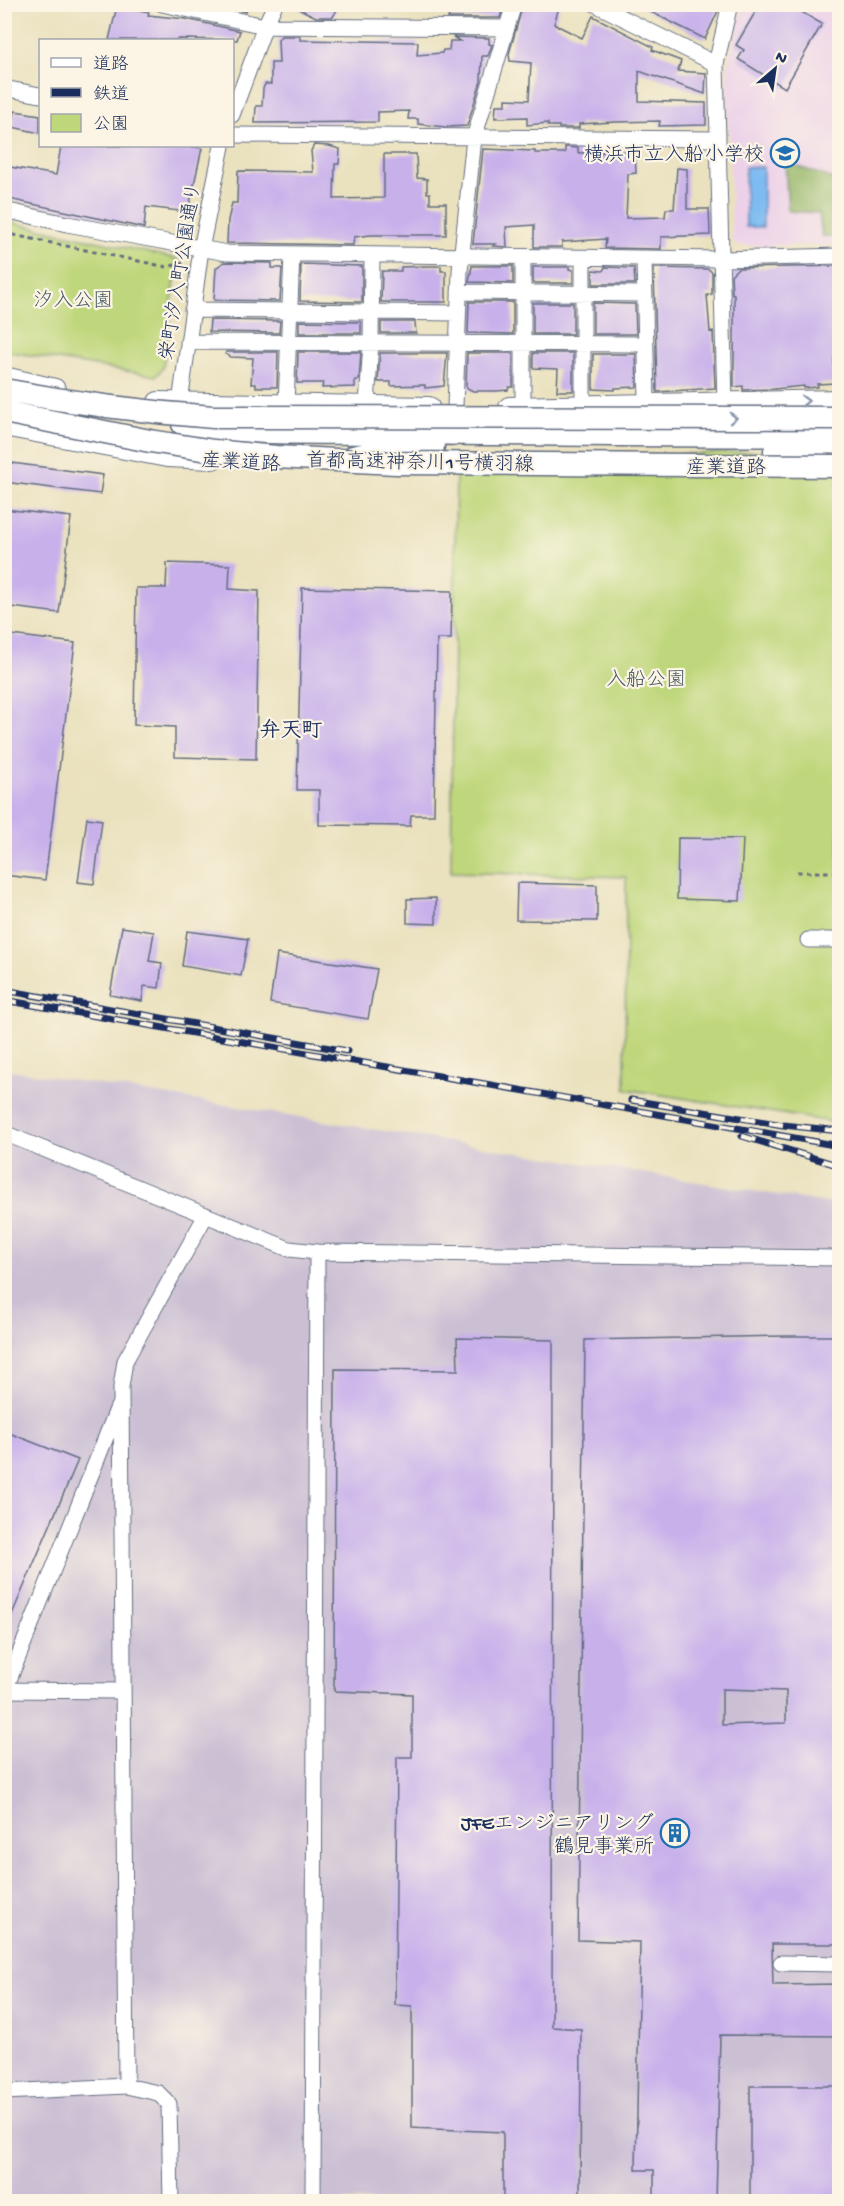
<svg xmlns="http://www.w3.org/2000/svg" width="844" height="2206" viewBox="0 0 844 2206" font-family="'Gochi Hand','Klee One',sans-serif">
  <rect width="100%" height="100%" fill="#fcf5e5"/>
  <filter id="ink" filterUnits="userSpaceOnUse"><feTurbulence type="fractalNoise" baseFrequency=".0167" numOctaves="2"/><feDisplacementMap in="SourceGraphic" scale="12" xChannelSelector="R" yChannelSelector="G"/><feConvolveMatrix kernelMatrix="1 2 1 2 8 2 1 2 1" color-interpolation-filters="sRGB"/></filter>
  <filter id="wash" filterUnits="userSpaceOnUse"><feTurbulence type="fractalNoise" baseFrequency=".008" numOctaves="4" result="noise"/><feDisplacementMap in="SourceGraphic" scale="24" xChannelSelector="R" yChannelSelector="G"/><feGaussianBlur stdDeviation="1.35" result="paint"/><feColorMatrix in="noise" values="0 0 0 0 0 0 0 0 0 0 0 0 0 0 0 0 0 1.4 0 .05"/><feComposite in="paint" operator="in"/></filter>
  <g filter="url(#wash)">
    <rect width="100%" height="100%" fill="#eae1be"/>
    <path fill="#ecd1e9" d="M743,5H839V245L737,246L732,240L727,67Z"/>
    <path fill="#cbbfd4" d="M4,1069L839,1205V2201H5Z"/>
    <path fill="#bfd77b" stroke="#6d836c" stroke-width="1.5" d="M4,221L178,259L163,368L156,376L5,351Z
      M765,451L839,455V1123L625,1089L626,877L451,872L456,463Z"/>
    <path fill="#97b86b" stroke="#597464" stroke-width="1.5" d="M785,162L839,181V237L822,236L819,213L788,211Z"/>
    <path fill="#7ebbf1" stroke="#4c75a8" stroke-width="1.5" d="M745,167H763V227H746Z"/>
    <g id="blocks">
      <path fill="#c8b1eb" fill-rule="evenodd" d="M218,4H248L246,12Z
        M289,4H340L333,17H316Z
        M453,4H504L500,18H448Z
        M523,4H560L554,24L582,38L593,16L653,47L652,50L681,61L678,71L706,73L705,94L639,71V101L706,103V125L659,126L660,121L615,122L579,124V128H559V126H548V123L527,125V117L495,118L496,105H506V99L529,100L531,63L510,61L509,54Z
        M635,4H703L718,11L705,39Z
        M760,4H788L822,24L785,88L738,59L744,50L736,45Z
        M117,6L149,12L148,15L186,19L240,31L237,40L179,39L178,40H109Z
        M281,36H300V40L418,42L417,55L442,53L443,50H449L450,41H460L453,37L489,38V44L492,45L488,56H482L481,81L467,126L446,127L418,124V119H408L409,111L378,112V122L255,123L256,106H262L263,89L265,84H271V63H279L278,40Z
        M15,111L40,115V133L12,127Z
        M314,145L329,146L340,149L339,164H335L334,199L384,198V154H416L417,178L427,179V193H430V203H446V235H371L354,237L353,245L227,243L228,220L232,203H237L238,171L313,172L311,151Z
        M61,146H189L202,148L188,212L146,207L144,228L4,198V166L56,175Z
        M565,147L578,148V153L635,151L636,173L628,174L626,218L665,217L666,209H674L677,168L687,169V209H709L710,235L661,237V249L605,248L606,239L562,242V247H534V225L506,227L507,247L493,246L496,244H473L483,149L535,151V153H565Z
        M224,262L272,263V268H282L280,301L214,300L216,268Z
        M301,264L362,266V302L300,301Z
        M426,266H441V271H446V302H381L382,271H401V267Z
        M472,266H513V283L469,282Z
        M840,266V358H834L835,383L817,384L818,387L804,388V386L774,389L743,390V386L734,387V294H732L731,275L738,268Z
        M533,267H570L569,269L573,270V283H533Z
        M605,267L634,268L635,284H593V270L603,271Z
        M654,268L708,269L712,272V294L707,295L710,332L713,331L715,388L657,392Z
        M469,302H513V334L468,333Z
        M533,303H573V334H533Z
        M593,303L635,304L636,334H593Z
        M210,320L280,321L279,333L209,332Z
        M299,321L361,322V333H299Z
        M381,322H415L416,333H381Z
        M226,352H278L277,387H256V384H251L253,358L231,357L225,354Z
        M298,352H361L359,380H355V387L322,388L323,383H297Z
        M380,353H447L444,386L425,388V385L391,386V382H378Z
        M467,353H513V387H509L508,390L497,391H473L467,388L466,385Z
        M533,353H573V391H557L558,369L533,368Z
        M593,354H636L637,387L615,388V390L593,389Z
        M4,462L103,475L100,494L4,482Z
        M4,509L71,517L59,613L4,606Z
        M167,563L230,565L229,589L259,591L256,759L175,757V727L134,725L136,588H166Z
        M302,588L452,591L451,639H437L434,815H411L410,826L319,825V790H297Z
        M4,634L75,643L45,880L4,875Z
        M87,818L102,820L94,884L78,882Z
        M678,838L743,839L740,901L677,899Z
        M517,883L597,885V921L516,920Z
        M436,898V924L407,923V899Z
        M122,927L154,932L149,961L162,963L159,988L144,986L142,1001L110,995Z
        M187,931L248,939L241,976L182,966Z
        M277,954L377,969L368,1019L270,1003Z
        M786,1336H840V1944H772L773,1985L840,1984V2036L720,2035L716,2202H654V2170H636L640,1942L578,1940L585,1340ZM722,1689L786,1691V1723L722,1725Z
        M457,1338L553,1340L552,2027L581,2029L580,2202H503V2132L412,2128V2006L395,2005L397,1757H412V1694L334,1691L335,1369L458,1370Z
        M4,1431L78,1460L4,1633Z
        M750,2086H840V2202H750Z"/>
    </g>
  </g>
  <g filter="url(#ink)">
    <use href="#blocks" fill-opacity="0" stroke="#636d80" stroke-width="1.5"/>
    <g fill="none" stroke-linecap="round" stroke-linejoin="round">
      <g stroke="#636d80" stroke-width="17">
        <path id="minor" d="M162,4L265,26L507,28
          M595,4L716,64
          M4,88L40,95
          M232,115L265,26L275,4
          M232,135L718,139
          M4,210L67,224L227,253L722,259L840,256
          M523,258V407
          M644,258L647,403
          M459,292L645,294
          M192,310L458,313
          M188,342L646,344
          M725,402L716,64L730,4
          M180,403L201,249L222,146
          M286,405L292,254
          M367,405L371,342L372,256
          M583,405V258
          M455,407L460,271L474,138L514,4
          M808,940H840
          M4,1133L289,1249L317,1252L840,1258
          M4,1690L122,1691
          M5,1690L118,1407
          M781,1963L840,1964
          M126,2086L121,1387L125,1361L206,1215
          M4,2092L126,2086L158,2093L169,2104L171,2202
          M313,2202L317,1252"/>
      </g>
      <g stroke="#636d80" stroke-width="22">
        <path id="major" d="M4,377L55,389
          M158,402L429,407
          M509,407L840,400
          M4,426L167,457L213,459"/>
      </g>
      <g stroke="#636d80" stroke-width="25">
        <path id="highway" d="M183,424C258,437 334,431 409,433C553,435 696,436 840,435
          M775,451L840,452
          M353,457L386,450L433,447"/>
      </g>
      <path stroke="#636d80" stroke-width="3" stroke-dasharray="4.5 4.5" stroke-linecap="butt" d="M4,233L167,267L183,263
        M797,872H840"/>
      <use href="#minor" stroke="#fff" stroke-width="15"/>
      <use href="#major" stroke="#fff" stroke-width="20"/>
      <use href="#highway" stroke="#fff" stroke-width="22"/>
      <g stroke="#1b2f5e" stroke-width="7">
        <path id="rail" d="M4,990L347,1051
          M4,1000L840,1146
          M631,1100L783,1125L840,1131
          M742,1136L840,1166"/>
      </g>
      <use href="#rail" stroke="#fcf5e5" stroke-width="4.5" stroke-dasharray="14" stroke-linecap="butt"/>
      <g stroke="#636d80" stroke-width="25" stroke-linecap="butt">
        <path id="highway-bridge" d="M4,390C74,403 143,412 213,417L840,418
          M4,412L150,441L214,451L276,457L396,463L840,466"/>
      </g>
      <use href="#highway-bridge" stroke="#fff" stroke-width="22"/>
    </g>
    <defs><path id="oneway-chevron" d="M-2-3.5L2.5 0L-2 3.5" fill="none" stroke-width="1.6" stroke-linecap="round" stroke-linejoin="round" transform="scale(1.5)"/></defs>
    <g stroke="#8d97ae">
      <use href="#oneway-chevron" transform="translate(805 401) rotate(-1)"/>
      <use href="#oneway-chevron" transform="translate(733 418)"/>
    </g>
  </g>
  <defs>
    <g id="school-ring" transform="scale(1.5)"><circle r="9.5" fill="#fcf5e5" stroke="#1f6fb2" stroke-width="1.5"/><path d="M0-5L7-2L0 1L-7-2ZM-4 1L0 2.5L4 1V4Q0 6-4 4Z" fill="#1f6fb2"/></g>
    <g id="building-ring" transform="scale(1.5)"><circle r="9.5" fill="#fcf5e5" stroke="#1f6fb2" stroke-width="1.5"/><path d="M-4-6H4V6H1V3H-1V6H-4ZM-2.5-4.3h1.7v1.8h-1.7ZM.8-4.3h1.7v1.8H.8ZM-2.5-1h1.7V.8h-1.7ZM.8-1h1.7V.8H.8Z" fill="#1f6fb2"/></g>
  </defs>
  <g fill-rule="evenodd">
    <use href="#school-ring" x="785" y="153"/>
    <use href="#building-ring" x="675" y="1833"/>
  </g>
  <g text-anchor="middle" stroke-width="4.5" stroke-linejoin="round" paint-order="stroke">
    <g font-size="20" fill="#1b2f5e" stroke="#fcf5e5" text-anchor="end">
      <text x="764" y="160">横浜市立入船小学校</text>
      <text x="654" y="1829">JFEエンジニアリング<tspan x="654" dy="23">鶴見事業所</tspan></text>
    </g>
    <g font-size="20" fill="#1b2f5e" stroke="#fcf5e5">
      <text transform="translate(179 271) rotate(-81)" y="7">栄町汐入町公園通り</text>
      <text transform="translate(241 461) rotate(3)" y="7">産業道路</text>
      <text transform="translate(420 461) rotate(1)" y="7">首都高速神奈川1号横羽線</text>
      <text x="726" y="473">産業道路</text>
    </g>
    <g font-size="20" fill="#445965" stroke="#fcf5e5">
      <text x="73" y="306">汐入公園</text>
      <text x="646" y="685">入船公園</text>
    </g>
    <g font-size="21" font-weight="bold" fill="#1b2f5e" stroke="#fcf5e5">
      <text x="291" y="736">弁天町</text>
    </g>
  </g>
  <rect width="844" height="2206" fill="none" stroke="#fcf5e5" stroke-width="24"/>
  <rect x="39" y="39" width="195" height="108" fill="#fcf5e5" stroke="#a2a6af" stroke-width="1.5"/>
  <rect x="51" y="58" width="30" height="9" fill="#ffffff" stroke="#a2a6af" stroke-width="1.5"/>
  <text x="93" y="69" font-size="18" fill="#1b2f5e">道路</text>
  <rect x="51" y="88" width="30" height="9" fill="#1b2f5e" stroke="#a2a6af" stroke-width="1.5"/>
  <text x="93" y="99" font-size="18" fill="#1b2f5e">鉄道</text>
  <rect x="51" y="114" width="30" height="18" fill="#bfd77b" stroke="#a2a6af" stroke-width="1.5"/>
  <text x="93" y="129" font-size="18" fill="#1b2f5e">公園</text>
  <g transform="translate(775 69) rotate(29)" stroke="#fcf5e5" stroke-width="4.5" paint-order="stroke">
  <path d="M0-4.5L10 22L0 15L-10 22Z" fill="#1b2f5e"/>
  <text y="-9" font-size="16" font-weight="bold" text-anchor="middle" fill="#1b2f5e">N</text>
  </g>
</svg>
